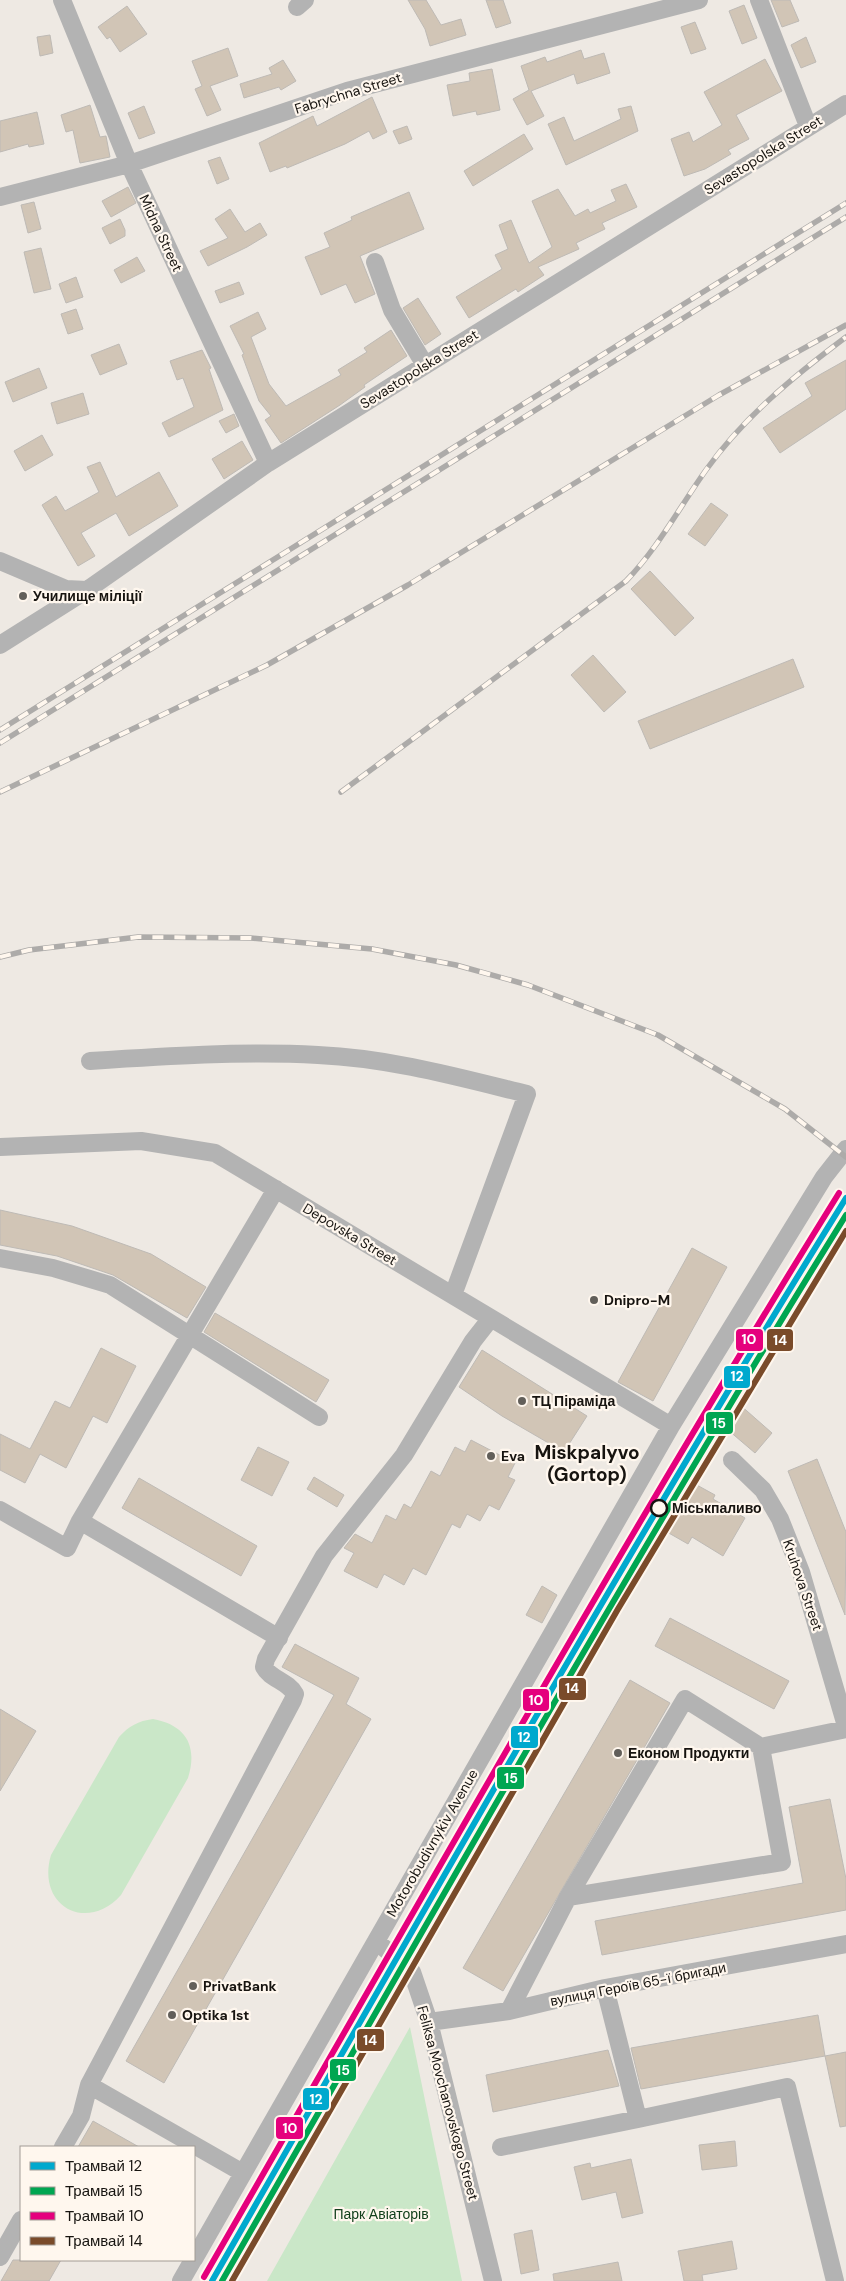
<svg xmlns="http://www.w3.org/2000/svg" width="846" height="2281" viewBox="0 0 846 2281" font-family="'DM Sans',sans-serif">
  <rect width="100%" height="100%" fill="#eee9e3"/>
  <path fill="#cae7c8" d="M153,1719C186,1725 198,1746 188,1778L121,1895C86,1934 36,1905 51,1855L119,1737C129,1726 138,1721 153,1719Z
    M410,2027L462,2281H267Z"/>
  <path fill="#d1c5b6" stroke="#bebab5" d="M408,0H426L441,25L461,19L466,35L430,46L425,29Z
    M486,0H503L511,23L496,28Z
    M771,0H790L799,21L782,27Z
    M744,5L757,38L742,44L729,11Z
    M127,6L147,34L120,52L110,37L107,39L98,27Z
    M695,22L706,49L691,54L681,27Z
    M50,35L53,53L40,56L37,37Z
    M806,37L816,62L801,68L791,45Z
    M228,48L238,76L210,86L221,110L207,116L195,89L202,86L192,61Z
    M581,50L584,59L604,53L610,73L577,84L574,74L531,91L544,116L527,125L513,99L529,90L521,66L545,57L547,62Z
    M765,59L782,91L736,115L749,139L728,150L731,154L705,169L684,176L671,139L689,132L693,142L722,125L704,92Z
    M283,60L296,81L281,90L279,87L244,98L240,84L272,74L269,68Z
    M492,69L500,110L477,115L476,111L453,116L447,85L470,81L469,73Z
    M372,97L387,132L373,139L369,131L345,144L287,168L286,166L270,172L259,143L313,116L317,126Z
    M90,105L100,137L106,136L110,157L80,163L73,130L66,132L61,115Z
    M144,106L155,133L139,139L128,113Z
    M631,106L638,131L566,165L548,124L564,117L574,141L621,119L618,109Z
    M37,112L44,144L29,147L28,144L0,152V121Z
    M407,126L412,139L399,144L393,131Z
    M524,134L533,149L473,186L464,171Z
    M220,157L229,179L217,184L208,161Z
    M626,184L637,207L602,223L605,229L576,243L579,249L538,267L544,275L518,292L516,289L469,318L456,297L502,269L495,255L508,249L499,225L511,220L529,263L552,247L532,201L558,189L575,216L588,209L590,213L616,201L611,190Z
    M128,187L136,203L111,217L102,201Z
    M409,192L424,229L360,256L375,294L355,303L346,284L321,295L305,257L330,247L324,233L352,220L351,217Z
    M34,202L41,229L28,233L21,205Z
    M230,209L245,232L260,223L267,235L247,247L208,266L200,251L228,238L215,219Z
    M120,219L125,230V236L110,244L102,228Z
    M41,248L51,289L34,293L24,252Z
    M137,257L145,271L121,283L114,270Z
    M76,277L83,297L66,303L59,284Z
    M239,282L244,294L220,303L215,291Z
    M418,298L441,334L425,345L403,308Z
    M76,309L83,329L68,334L61,314Z
    M258,312L266,329L251,337L269,384L286,406L341,375L338,370L367,352L364,348L391,330L407,356L364,385L365,387L340,405L281,443L265,420L271,416L259,401L242,355L244,354L230,326Z
    M119,344L127,364L100,375L91,355Z
    M202,350L211,368L209,369L223,410L169,437L162,423L194,407L183,378L177,380L170,361Z
    M846,360V409L780,453L763,428L812,396L805,383Z
    M39,368L47,388L13,402L5,382Z
    M83,393L89,414L57,424L51,403Z
    M234,414L239,426L226,433L219,421Z
    M42,435L53,455L25,471L14,451Z
    M242,441L253,460L224,479L212,459Z
    M100,462L116,497L159,472L178,506L129,536L116,513L81,533L95,556L78,566L42,505L56,496L65,511L99,492L87,467Z
    M711,503L728,515L705,546L688,534Z
    M650,571L694,618L675,636L631,589Z
    M593,655L626,692L604,712L571,675Z
    M793,659L804,687L650,749L638,721Z
    M0,1210L72,1226L151,1254L206,1287L187,1318L113,1275L57,1256L0,1245Z
    M692,1248L727,1267L653,1401L618,1382Z
    M215,1313L329,1380L316,1402L204,1332Z
    M101,1348L136,1366L107,1423L93,1416L66,1468L40,1454L25,1483L0,1470V1434L30,1449L55,1401L70,1408Z
    M482,1350L587,1416L564,1452L502,1416L459,1387Z
    M739,1404L772,1433L755,1453L721,1424Z
    M471,1440L515,1463L508,1477L515,1480L499,1510L489,1505L480,1521L467,1514L460,1528L452,1524L426,1575L413,1568L404,1585L384,1574L377,1588L344,1571L354,1553L344,1548L355,1534L372,1543L386,1515L396,1520L404,1504L411,1508L431,1471L440,1476L455,1447L465,1452Z
    M258,1447L289,1462L272,1496L241,1480Z
    M817,1459L846,1532L845,1615L788,1471Z
    M314,1477L344,1495L337,1507L307,1489Z
    M139,1478L257,1546L241,1576L122,1508Z
    M695,1484L715,1495L713,1499L745,1518L723,1556L692,1537L688,1544L667,1532Z
    M542,1586L557,1595L542,1623L526,1615Z
    M670,1618L789,1681L774,1709L655,1646Z
    M295,1644L359,1678L346,1704L371,1719L164,2083L126,2061L334,1695L282,1667Z
    M630,1680L670,1703L503,1991L463,1968Z
    M0,1709L36,1731L0,1791Z
    M830,1799L846,1879V1910L602,1955L595,1921L803,1883L789,1807Z
    M818,2015L825,2056L641,2089L631,2048Z
    M608,2050L619,2086L493,2112L486,2075Z
    M846,2052V2126L840,2127L825,2056Z
    M93,2121L139,2147H78Z
    M735,2141L737,2166L702,2170L699,2145Z
    M631,2159L643,2213L622,2218L616,2192L582,2200L574,2167L590,2163L591,2168Z
    M532,2230L539,2270L521,2274L514,2234Z
    M732,2241L737,2269L702,2275L703,2281H684L678,2251Z
    M13,2260H61L49,2281H1Z
    M618,2262L622,2281H554L553,2274Z"/>
  <g fill="none" stroke-linecap="round" stroke-linejoin="round">
    <path stroke="#b3b3b3" stroke-width="18" d="M62,0L129,164L268,463
      M759,0L808,126
      M297,7L305,0
      M0,197L129,164L347,91L699,0
      M375,262L392,310L425,365
      M0,561L66,589L87,590
      M0,645L87,590L268,463L846,104
      M90,1061C166,1056 242,1051 318,1055C389,1058 458,1077 527,1094L453,1295
      M0,1147L141,1141L215,1153L671,1426
      M0,1258L53,1268L110,1285L319,1417
      M732,1460L763,1490L780,1519L801,1572L846,1726
      M0,1510L67,1548L80,1521L279,1638
      M80,1521L276,1189
      M568,1897L782,1862L761,1747
      M376,1941L412,1972L429,2022L493,2281
      M605,1988L638,2119L787,2087L835,2281
      M509,2011L568,1897L685,1699L761,1747L846,1729
      M429,2022L509,2011L605,1988L846,1944
      M63,2147L81,2116L89,2085
      M501,2147L638,2119
      M243,2173L89,2085L293,1700L295,1694C288,1681 270,1679 264,1667L266,1659L324,1556L404,1455L473,1341L491,1318
      M0,2257L21,2220
      M194,2259L671,1426L824,1177L846,1149
      M181,2281L193,2260"/>
    <g stroke="#adaba9" stroke-width="5.5">
      <path id="rail" d="M0,730L846,203
        M0,743L846,217
        M0,792L267,665L408,585L719,395L846,325
        M341,792L626,581C658,548 679,508 706,470C744,417 794,376 846,337
        M0,957L29,950L138,937L251,938L372,949L456,965L528,985L658,1035L785,1109L846,1157"/>
    </g>
    <use href="#rail" stroke="#fff7ee" stroke-width="4" stroke-dasharray="11" stroke-linecap="butt"/>
    <g stroke="#fff7ee" stroke-width="10">
      <path id="tram-1" d="M212,2281C420,1918 625,1554 846,1198"/>
    </g>
    <g stroke="#fff7ee" stroke-width="10">
      <path id="tram-2" d="M222,2281C427,1924 629,1565 846,1215"/>
    </g>
    <g stroke="#fff7ee" stroke-width="10">
      <path id="tram-3" d="M204,2277C413,1914 618,1549 839,1193"/>
    </g>
    <g stroke="#fff7ee" stroke-width="10">
      <path id="tram-4" d="M232,2281L618,1609L846,1231"/>
    </g>
    <use href="#tram-1" stroke="#00a9ce" stroke-width="6"/>
    <use href="#tram-2" stroke="#00a651" stroke-width="6"/>
    <use href="#tram-3" stroke="#e5007d" stroke-width="6"/>
    <use href="#tram-4" stroke="#7a4b2a" stroke-width="6"/>
  </g>
  <g fill="#625f5a" stroke="#fff7ee" stroke-width="2">
    <circle cx="23" cy="596" r="5"/>
    <circle cx="594" cy="1300" r="5"/>
    <circle cx="522" cy="1401" r="5"/>
    <circle cx="491" cy="1456" r="5"/>
    <circle cx="618" cy="1753" r="5"/>
    <circle cx="193" cy="1986" r="5"/>
    <circle cx="172" cy="2015" r="5"/>
  </g>
  <circle fill="#fff7ee" stroke="#171410" stroke-width="2.5" cx="659" cy="1508" r="8"/>
  <g text-anchor="middle" stroke-width="4.5" stroke-linejoin="round" paint-order="stroke">
    <g font-size="14" fill="#171410" stroke="#fff7ee">
      <text transform="translate(348 93) rotate(-17)" y="5">Fabrychna Street</text>
      <text transform="translate(763 155) rotate(-32)" y="5">Sevastopolska Street</text>
      <text transform="translate(161 233) rotate(65)" y="5">Midna Street</text>
      <text transform="translate(419 369) rotate(-32)" y="5">Sevastopolska Street</text>
      <text transform="translate(350 1234) rotate(31)" y="5">Depovska Street</text>
      <text transform="translate(803 1585) rotate(71)" y="5">Kruhova Street</text>
      <text transform="translate(432 1843) rotate(-60)" y="5">Motorobudivnykiv Avenue</text>
      <text transform="translate(638 1984) rotate(-11)" y="5">вулиця Героїв 65-ї бригади</text>
      <text transform="translate(448 2103) rotate(75)" y="5">Feliksa Movchanovskogo Street</text>
    </g>
    <g font-size="14" font-weight="bold" fill="#171410" stroke="#fff7ee" text-anchor="start">
      <text x="33" y="601">Училище міліції</text>
      <text x="604" y="1305">Dnipro-M</text>
      <text x="532" y="1406">ТЦ Піраміда</text>
      <text x="501" y="1461">Eva</text>
      <text x="628" y="1758">Економ Продукти</text>
      <text x="203" y="1991">PrivatBank</text>
      <text x="182" y="2020">Оptika 1st</text>
    </g>
    <g font-size="14" font-weight="bold" fill="#171410" stroke="#fff7ee" text-anchor="start">
      <text x="672" y="1513">Міськпаливо</text>
    </g>
    <g font-size="14" fill="#13401c" stroke="#fff7ee">
      <text x="381" y="2219">Парк Авіаторів</text>
    </g>
    <g font-size="19" font-weight="bold" fill="#171410" stroke="#fff7ee">
      <text x="587" y="1459">Miskpalyvo<tspan x="587" dy="22">(Gortop)</tspan></text>
    </g>
  </g>
  <g stroke="#fff7ee" stroke-width="2">
    <rect x="735" y="1328" width="29" height="24" rx="5" fill="#e5007d"/>
    <rect x="766" y="1328" width="28" height="24" rx="5" fill="#7a4b2a"/>
    <rect x="723" y="1365" width="28" height="24" rx="5" fill="#00a9ce"/>
    <rect x="705" y="1411" width="29" height="24" rx="5" fill="#00a651"/>
    <rect x="558" y="1677" width="29" height="24" rx="5" fill="#7a4b2a"/>
    <rect x="522" y="1688" width="28" height="24" rx="5" fill="#e5007d"/>
    <rect x="510" y="1725" width="29" height="24" rx="5" fill="#00a9ce"/>
    <rect x="496" y="1766" width="29" height="24" rx="5" fill="#00a651"/>
    <rect x="356" y="2028" width="29" height="24" rx="5" fill="#7a4b2a"/>
    <rect x="329" y="2058" width="28" height="24" rx="5" fill="#00a651"/>
    <rect x="302" y="2087" width="28" height="24" rx="5" fill="#00a9ce"/>
    <rect x="275" y="2116" width="29" height="24" rx="5" fill="#e5007d"/>
  </g>
  <g font-size="14" text-anchor="middle" font-weight="bold" fill="#fff">
    <text x="749" y="1344">10</text>
    <text x="780" y="1345">14</text>
    <text x="737" y="1381">12</text>
    <text x="719" y="1428">15</text>
    <text x="572" y="1693">14</text>
    <text x="536" y="1705">10</text>
    <text x="524" y="1742">12</text>
    <text x="511" y="1783">15</text>
    <text x="370" y="2045">14</text>
    <text x="343" y="2075">15</text>
    <text x="316" y="2104">12</text>
    <text x="290" y="2133">10</text>
  </g>
  <rect x="20" y="2146" width="175" height="115" fill="#fff7ee" stroke="#a29c95"/>
  <rect x="30" y="2162" width="25" height="8" fill="#00a9ce" stroke="#a29c95"/>
  <text x="65" y="2171" font-size="15" fill="#171410">Трамвай 12</text>
  <rect x="30" y="2187" width="25" height="8" fill="#00a651" stroke="#a29c95"/>
  <text x="65" y="2196" font-size="15" fill="#171410">Трамвай 15</text>
  <rect x="30" y="2212" width="25" height="8" fill="#e5007d" stroke="#a29c95"/>
  <text x="65" y="2221" font-size="15" fill="#171410">Трамвай 10</text>
  <rect x="30" y="2237" width="25" height="8" fill="#7a4b2a" stroke="#a29c95"/>
  <text x="65" y="2246" font-size="15" fill="#171410">Трамвай 14</text>
</svg>
